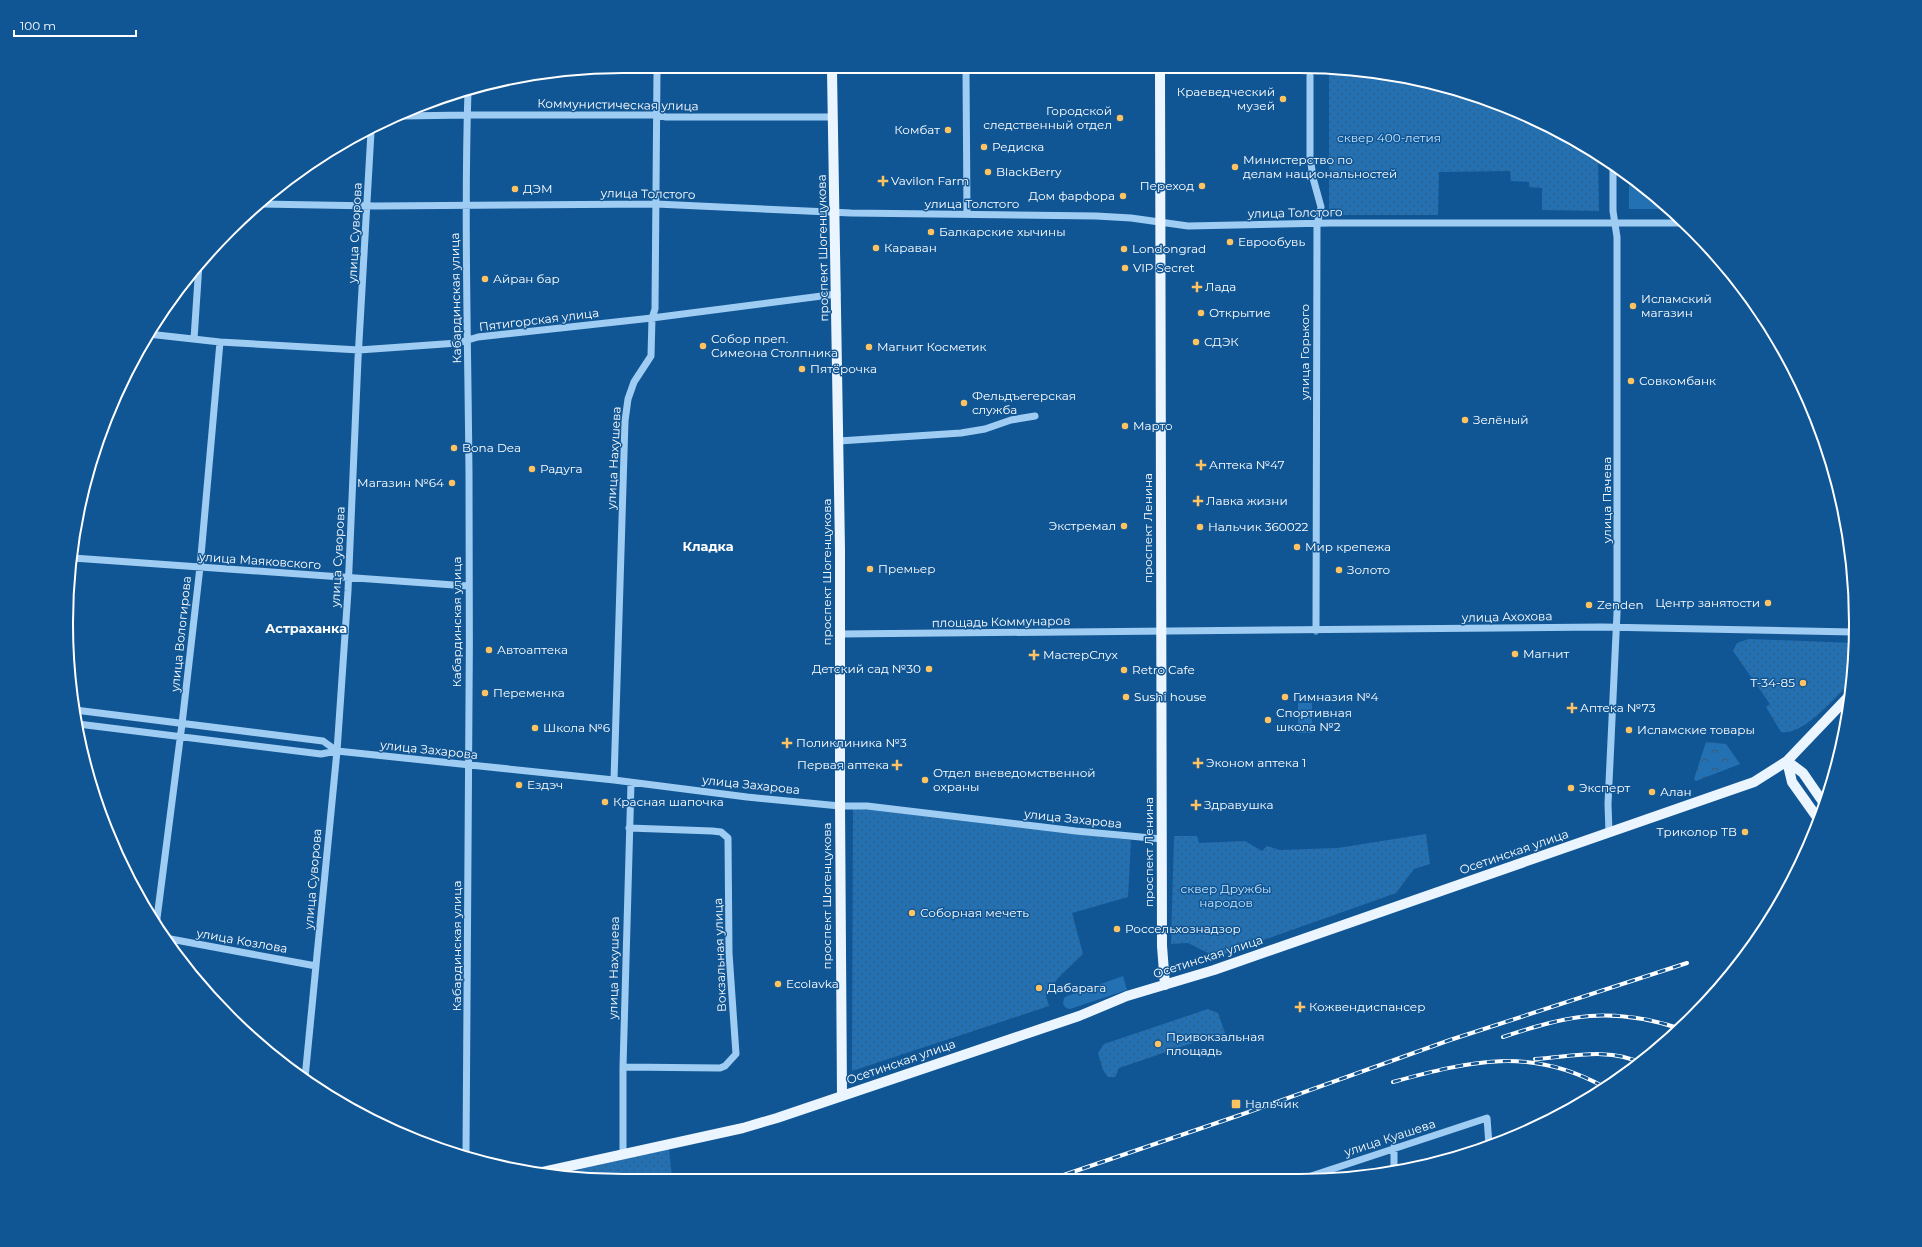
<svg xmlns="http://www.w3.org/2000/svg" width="1922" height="1247" viewBox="0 0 1922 1247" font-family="Montserrat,sans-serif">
  <defs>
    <pattern id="forest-crowns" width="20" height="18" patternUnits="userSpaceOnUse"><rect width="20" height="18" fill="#2370b3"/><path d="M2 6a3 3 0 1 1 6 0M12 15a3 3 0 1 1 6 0" fill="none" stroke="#3a5c7a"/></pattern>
    <pattern id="park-dots" width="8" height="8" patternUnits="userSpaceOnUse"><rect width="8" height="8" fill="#2370b3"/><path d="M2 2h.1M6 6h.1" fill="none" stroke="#3a5c7a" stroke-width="1.8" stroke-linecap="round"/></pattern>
  </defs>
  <rect width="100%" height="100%" fill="#115694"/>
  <path fill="#2370b3" d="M1629,178L1666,204L1671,209H1629Z
    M1298,703H1312V733H1298Z
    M1123,976L1127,990L1070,1009L1066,1008L1063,1004L1064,998L1067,996Z"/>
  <path fill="url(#forest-crowns)" d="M1706,742L1726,744L1740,764L1696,781L1694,779Z"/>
  <path fill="url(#park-dots)" d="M1329,71H1371L1512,109L1577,141L1598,156L1599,211L1542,210V188L1529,187V182L1511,181L1510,171L1439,172L1438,215H1332L1329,210Z
    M1749,639L1853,643L1852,681C1836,696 1804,736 1781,732L1766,707L1770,704L1733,651L1737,643Z
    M853,808L1131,840L1128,897L1072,913L1083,954L1058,978L1046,996L1049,1006L852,1071Z
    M1426,834L1430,864L1414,869L1396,893L1216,957L1188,943L1171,944L1174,836H1197L1199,843L1245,841L1262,851L1267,846L1280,850L1338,848Z
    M1208,1009L1218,1013L1225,1033L1222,1041L1216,1042L1210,1037L1119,1068L1115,1077H1108L1103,1070L1098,1053L1104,1044Z
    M669,1149L672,1177L550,1176Z"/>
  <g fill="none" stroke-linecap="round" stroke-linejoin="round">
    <path stroke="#9fccf3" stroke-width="7" d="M966,71L967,214
      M1310,76V156L1313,178L1321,207L1317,225L1316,631
      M402,116L468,115H657L666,117H833
      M260,204L375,206L656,204L851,213L1096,216L1131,218L1188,226L1331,223H1683
      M148,334L220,342L359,350L458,343L478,337L652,318L837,294
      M194,339L199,264
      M839,441L961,433L985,429L1011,420L1035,416
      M73,558L468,586
      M840,634L1602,627L1853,632
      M75,710L323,741L337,751
      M78,724L321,754L337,751L614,780L747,797L840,806H867L1076,831L1162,839
      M614,780L625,421L628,399L634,382L651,356L652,318L655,309L657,71
      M1609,833L1608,804L1617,613V237L1613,211V166
      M156,926L182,724L200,567L220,342
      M165,938L316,966
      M623,1067L720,1068L725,1066L736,1054L729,953L728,838L721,832L712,831L629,828
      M305,1078L337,751L348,591L358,359L371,132
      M1394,1147V1170
      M466,1153C469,927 470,701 469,475C468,346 464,218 468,90
      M623,1154V1067L631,783
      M1299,1180L1487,1118L1489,1145"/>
    <path stroke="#ebf5ff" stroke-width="10" d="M832,71L840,549V806L842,1096
      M1160,71L1162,946L1165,985
      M1787,761L1792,782L1819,820
      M1787,761L1803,773L1825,805
      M538,1173L743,1128L777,1118L1079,1016L1127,996L1214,970L1754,782L1787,761L1851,694"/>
    <g stroke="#fff" stroke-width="4">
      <path id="rail" d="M1503,1037C1569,1015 1610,1006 1678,1028
        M1535,1059C1570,1057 1608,1047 1641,1063
        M1393,1082C1470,1061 1531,1046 1604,1087
        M1052,1179L1246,1113L1450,1040L1687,963"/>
    </g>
    <use href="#rail" stroke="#115694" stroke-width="2.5" stroke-dasharray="8" stroke-linecap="butt"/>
  </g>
  <g fill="#ffc361" stroke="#115694" stroke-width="1.5">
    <circle cx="1283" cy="99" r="4"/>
    <circle cx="1120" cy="118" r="4"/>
    <circle cx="948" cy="130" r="4"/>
    <circle cx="984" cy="147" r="4"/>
    <circle cx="1235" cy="167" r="4"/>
    <circle cx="988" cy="172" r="4"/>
    <path d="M881 175h4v4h4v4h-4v4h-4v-4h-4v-4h4z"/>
    <circle cx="1202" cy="186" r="4"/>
    <circle cx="515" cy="189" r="4"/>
    <circle cx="1123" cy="196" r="4"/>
    <circle cx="931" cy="232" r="4"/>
    <circle cx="1230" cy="242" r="4"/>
    <circle cx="876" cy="248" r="4"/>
    <circle cx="1124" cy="249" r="4"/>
    <circle cx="1125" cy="268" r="4"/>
    <circle cx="485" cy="279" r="4"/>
    <path d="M1195 281h4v4h4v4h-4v4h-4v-4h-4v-4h4z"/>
    <circle cx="1633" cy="306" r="4"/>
    <circle cx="1201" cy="313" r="4"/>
    <circle cx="1196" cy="342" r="4"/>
    <circle cx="703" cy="346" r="4"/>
    <circle cx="869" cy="347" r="4"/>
    <circle cx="802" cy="369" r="4"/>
    <circle cx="1631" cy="381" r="4"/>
    <circle cx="964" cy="403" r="4"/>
    <circle cx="1465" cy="420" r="4"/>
    <circle cx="1125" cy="426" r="4"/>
    <circle cx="454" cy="448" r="4"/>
    <path d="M1199 459h4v4h4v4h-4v4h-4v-4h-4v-4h4z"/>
    <circle cx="532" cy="469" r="4"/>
    <circle cx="452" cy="483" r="4"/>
    <path d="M1196 495h4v4h4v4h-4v4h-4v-4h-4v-4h4z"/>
    <circle cx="1124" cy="526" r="4"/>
    <circle cx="1200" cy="527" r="4"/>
    <circle cx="1297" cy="547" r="4"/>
    <circle cx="870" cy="569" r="4"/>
    <circle cx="1339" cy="570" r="4"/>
    <circle cx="1768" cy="603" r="4"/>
    <circle cx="1589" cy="605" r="4"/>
    <circle cx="489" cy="650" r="4"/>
    <circle cx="1515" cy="654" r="4"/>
    <path d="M1032 649h4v4h4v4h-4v4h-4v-4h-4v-4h4z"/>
    <circle cx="929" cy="669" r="4"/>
    <circle cx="1124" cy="670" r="4"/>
    <circle cx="1803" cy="683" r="4"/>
    <circle cx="485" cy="693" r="4"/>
    <circle cx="1126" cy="697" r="4"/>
    <circle cx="1285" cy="697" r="4"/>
    <path d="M1570 702h4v4h4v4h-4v4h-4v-4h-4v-4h4z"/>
    <circle cx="1268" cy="720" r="4"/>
    <circle cx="535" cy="728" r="4"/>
    <circle cx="1629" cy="730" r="4"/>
    <path d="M785 737h4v4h4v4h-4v4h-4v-4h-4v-4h4z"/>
    <path d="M1196 757h4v4h4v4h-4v4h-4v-4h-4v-4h4z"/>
    <path d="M895 759h4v4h4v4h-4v4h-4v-4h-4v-4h4z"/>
    <circle cx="925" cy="780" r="4"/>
    <circle cx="519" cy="785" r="4"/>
    <circle cx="1571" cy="788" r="4"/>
    <circle cx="1652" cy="792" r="4"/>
    <circle cx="605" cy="802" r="4"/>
    <path d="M1194 799h4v4h4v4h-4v4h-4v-4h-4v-4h4z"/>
    <circle cx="1745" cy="832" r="4"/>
    <circle cx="912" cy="913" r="4"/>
    <circle cx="1117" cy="929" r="4"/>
    <circle cx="778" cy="984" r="4"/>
    <circle cx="1039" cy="988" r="4"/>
    <path d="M1298 1001h4v4h4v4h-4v4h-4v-4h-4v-4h4z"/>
    <circle cx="1158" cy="1044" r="4"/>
    <rect x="1231" y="1099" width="10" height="10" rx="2"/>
  </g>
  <g text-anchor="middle" stroke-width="3" stroke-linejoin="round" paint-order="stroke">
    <g font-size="12" fill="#fff" stroke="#115694" text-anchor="start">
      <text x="1275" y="96" text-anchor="end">Краеведческий<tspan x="1275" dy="14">музей</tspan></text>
      <text x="1112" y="115" text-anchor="end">Городской<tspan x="1112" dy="14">следственный отдел</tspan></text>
      <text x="940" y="134" text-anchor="end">Комбат</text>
      <text x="992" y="151">Редиска</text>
      <text x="1243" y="164">Министерство по<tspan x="1243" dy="14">делам национальностей</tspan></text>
      <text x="996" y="176">BlackBerry</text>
      <text x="891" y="185">Vavilon Farm</text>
      <text x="1194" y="190" text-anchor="end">Переход</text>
      <text x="523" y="193">ДЭМ</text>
      <text x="1115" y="200" text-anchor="end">Дом фарфора</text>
      <text x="939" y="236">Балкарские хычины</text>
      <text x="1238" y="246">Еврообувь</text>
      <text x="884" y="252">Караван</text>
      <text x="1132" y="253">Londongrad</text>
      <text x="1133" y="272">VIP Secret</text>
      <text x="493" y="283">Айран бар</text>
      <text x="1205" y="291">Лада</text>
      <text x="1641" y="303">Исламский<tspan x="1641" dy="14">магазин</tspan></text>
      <text x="1209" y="317">Открытие</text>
      <text x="711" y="343">Собор преп.<tspan x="711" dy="14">Симеона Столпника</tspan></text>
      <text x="1204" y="346">СДЭК</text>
      <text x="877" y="351">Магнит Косметик</text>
      <text x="810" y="373">Пятёрочка</text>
      <text x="1639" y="385">Совкомбанк</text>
      <text x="972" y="400">Фельдъегерская<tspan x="972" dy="14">служба</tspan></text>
      <text x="1473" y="424">Зелёный</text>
      <text x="1133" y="430">Марто</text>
      <text x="462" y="452">Bona Dea</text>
      <text x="1209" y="469">Аптека №47</text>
      <text x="540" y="473">Радуга</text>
      <text x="444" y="487" text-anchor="end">Магазин №64</text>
      <text x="1206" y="505">Лавка жизни</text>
      <text x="1116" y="530" text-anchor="end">Экстремал</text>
      <text x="1208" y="531">Нальчик 360022</text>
      <text x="1305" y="551">Мир крепежа</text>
      <text x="878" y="573">Премьер</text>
      <text x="1347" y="574">Золото</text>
      <text x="1760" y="607" text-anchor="end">Центр занятости</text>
      <text x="1597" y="609">Zenden</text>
      <text x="497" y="654">Автоаптека</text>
      <text x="1523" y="658">Магнит</text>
      <text x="1043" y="659">МастерСлух</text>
      <text x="921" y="673" text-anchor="end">Детский сад №30</text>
      <text x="1132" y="674">Retro Cafe</text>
      <text x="1795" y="687" text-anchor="end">Т-34-85</text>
      <text x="493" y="697">Переменка</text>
      <text x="1134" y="701">Sushi house</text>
      <text x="1293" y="701">Гимназия №4</text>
      <text x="1580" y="712">Аптека №73</text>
      <text x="1276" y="717">Спортивная<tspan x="1276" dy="14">школа №2</tspan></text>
      <text x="543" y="732">Школа №6</text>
      <text x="1637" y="734">Исламские товары</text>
      <text x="796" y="747">Поликлиника №3</text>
      <text x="1206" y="767">Эконом аптека 1</text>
      <text x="889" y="769" text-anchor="end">Первая аптека</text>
      <text x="933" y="777">Отдел вневедомственной<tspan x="933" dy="14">охраны</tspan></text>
      <text x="527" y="789">Ездэч</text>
      <text x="1579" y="792">Эксперт</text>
      <text x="1660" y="796">Алан</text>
      <text x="613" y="806">Красная шапочка</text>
      <text x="1204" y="809">Здравушка</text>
      <text x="1737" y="836" text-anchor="end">Триколор ТВ</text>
      <text x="920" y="917">Соборная мечеть</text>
      <text x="1125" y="933">Россельхознадзор</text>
      <text x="786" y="988">Ecolavka</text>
      <text x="1047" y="992">Дабарага</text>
      <text x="1309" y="1011">Кожвендиспансер</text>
      <text x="1166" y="1041">Привокзальная<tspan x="1166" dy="14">площадь</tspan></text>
      <text x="1245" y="1108">Нальчик</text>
    </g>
    <g font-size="12" fill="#fff" stroke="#115694">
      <text transform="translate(618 105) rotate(1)" y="4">Коммунистическая улица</text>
      <text transform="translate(648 194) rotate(1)" y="4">улица Толстого</text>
      <text x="972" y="208">улица Толстого</text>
      <text transform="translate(1295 213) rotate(-1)" y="4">улица Толстого</text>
      <text transform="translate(355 233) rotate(-87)" y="4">улица Суворова</text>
      <text transform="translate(823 248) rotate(-91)" y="4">проспект Шогенцукова</text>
      <text transform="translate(456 298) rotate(-91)" y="4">Кабардинская улица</text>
      <text transform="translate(539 320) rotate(-7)" y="4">Пятигорская улица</text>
      <text transform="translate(1305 352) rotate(-90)" y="4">улица Горького</text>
      <text transform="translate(614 458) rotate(-87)" y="4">улица Нахушева</text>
      <text transform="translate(1607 500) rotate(-90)" y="4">улица Пачева</text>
      <text transform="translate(1148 528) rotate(-90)" y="4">проспект Ленина</text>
      <text transform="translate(338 557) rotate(-87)" y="4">улица Суворова</text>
      <text transform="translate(260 561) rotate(4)" y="4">улица Маяковского</text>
      <text transform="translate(827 572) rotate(-90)" y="4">проспект Шогенцукова</text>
      <text transform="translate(1507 617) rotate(-1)" y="4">улица Ахохова</text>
      <text transform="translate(457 622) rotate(-90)" y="4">Кабардинская улица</text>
      <text transform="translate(1001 622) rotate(-1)" y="4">площадь Коммунаров</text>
      <text transform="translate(181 634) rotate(-84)" y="4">улица Вологирова</text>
      <text transform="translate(429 750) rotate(6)" y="4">улица Захарова</text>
      <text transform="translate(751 785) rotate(6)" y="4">улица Захарова</text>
      <text transform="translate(1073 819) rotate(6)" y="4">улица Захарова</text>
      <text transform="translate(1149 852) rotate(-90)" y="4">проспект Ленина</text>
      <text transform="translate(1514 852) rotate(-19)" y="4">Осетинская улица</text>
      <text transform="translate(313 879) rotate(-85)" y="4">улица Суворова</text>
      <text transform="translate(827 896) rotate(-90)" y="4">проспект Шогенцукова</text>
      <text transform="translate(242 941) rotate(10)" y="4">улица Козлова</text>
      <text transform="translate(457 946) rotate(-90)" y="4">Кабардинская улица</text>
      <text transform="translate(720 955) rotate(-92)" y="4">Вокзальная улица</text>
      <text transform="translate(1208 957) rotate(-18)" y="4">Осетинская улица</text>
      <text transform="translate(614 968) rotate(-89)" y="4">улица Нахушева</text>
      <text transform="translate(901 1062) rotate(-19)" y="4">Осетинская улица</text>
      <text transform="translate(1390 1138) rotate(-18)" y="4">улица Куашева</text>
    </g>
    <g font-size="12" fill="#c7e4fd" stroke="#115694">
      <text x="1389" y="142">сквер 400-летия</text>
      <text x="1226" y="893">сквер Дружбы<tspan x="1226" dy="14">народов</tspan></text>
    </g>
    <g font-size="13" font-weight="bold" fill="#fff" stroke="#115694">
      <text x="708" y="551">Кладка</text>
      <text x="306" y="633">Астраханка</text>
    </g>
  </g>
  <path d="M0 0H1922V1247H0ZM623 73H1299A550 550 0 0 1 1849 623V624A550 550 0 0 1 1299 1174H623A550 550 0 0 1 73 624V623A550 550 0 0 1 623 73Z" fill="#115694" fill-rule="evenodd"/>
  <path fill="none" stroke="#fff" stroke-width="2" d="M623 73H1299A550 550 0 0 1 1849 623V624A550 550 0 0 1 1299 1174H623A550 550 0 0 1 73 624V623A550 550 0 0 1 623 73Z"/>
  <path d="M14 30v6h122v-6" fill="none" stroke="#ffffff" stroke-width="2"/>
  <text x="20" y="30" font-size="12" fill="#ffffff" stroke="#115694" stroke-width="3" paint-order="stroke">100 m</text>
</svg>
